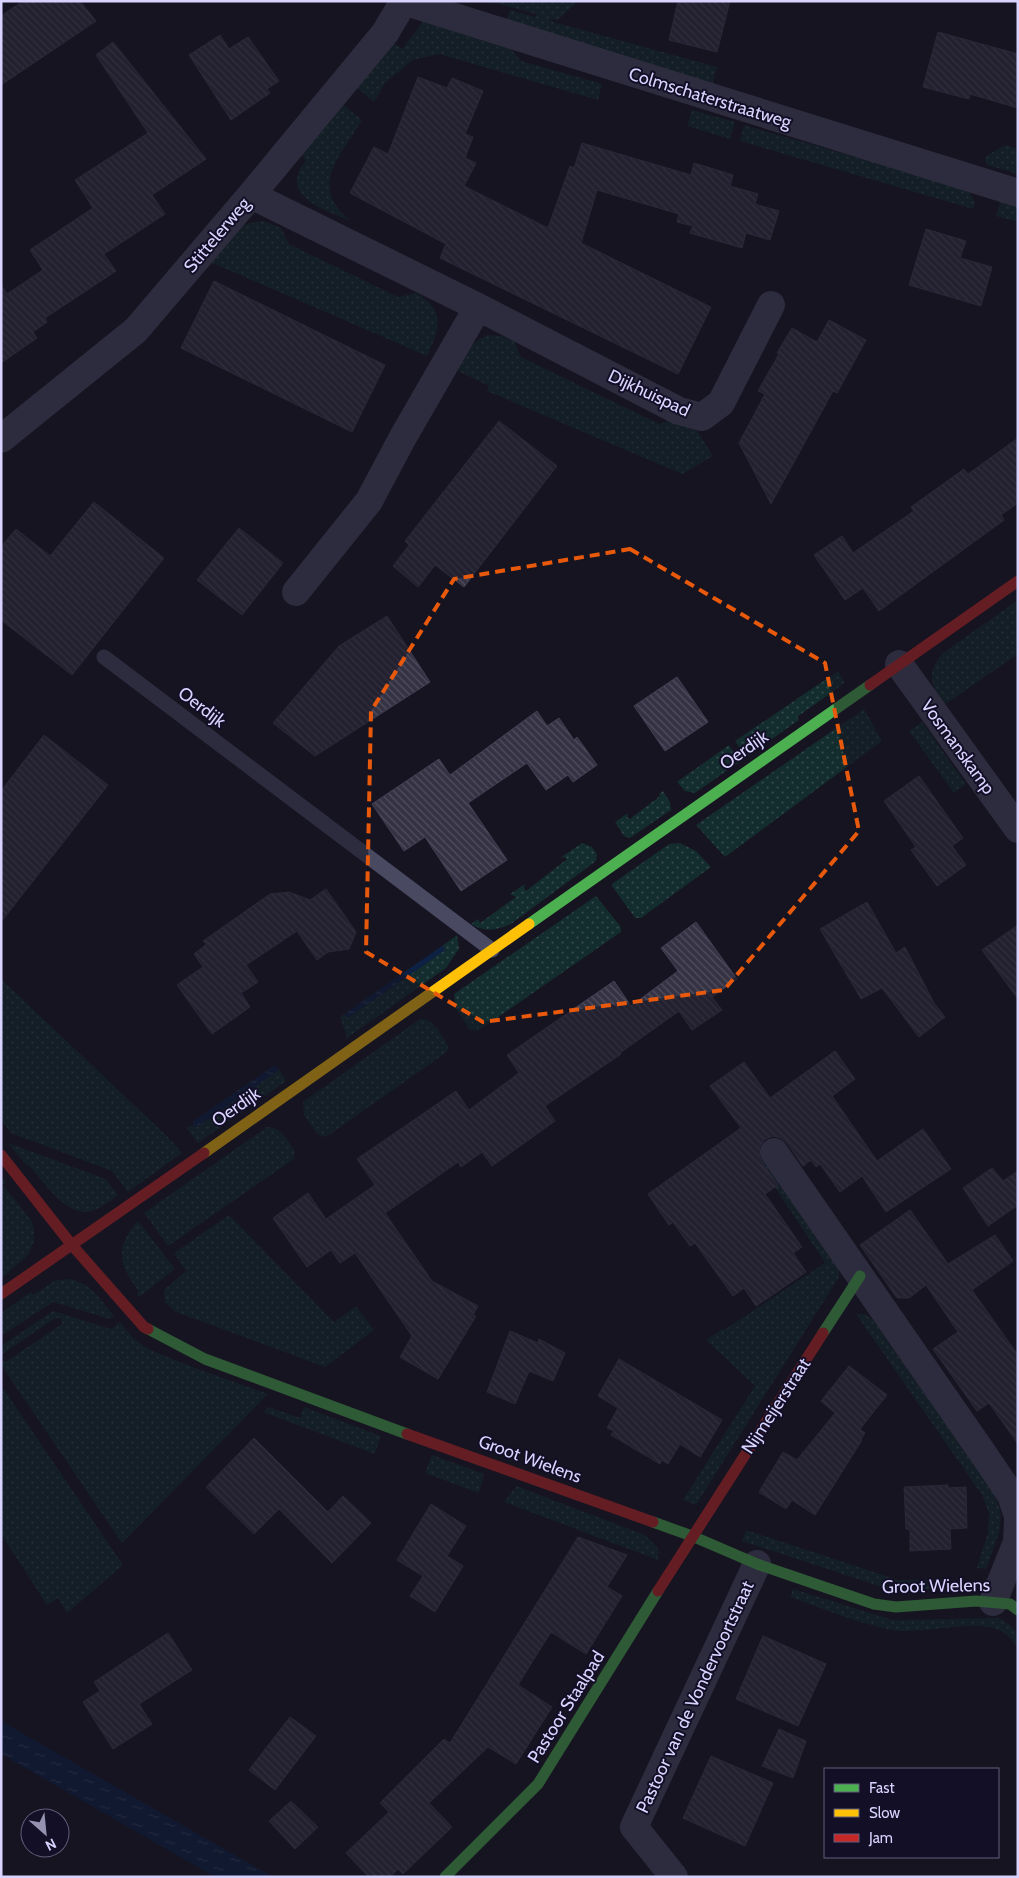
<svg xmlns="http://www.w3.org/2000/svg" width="1019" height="1878" viewBox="0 0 1019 1878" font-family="Cabin,sans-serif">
  <defs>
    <pattern id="grass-dots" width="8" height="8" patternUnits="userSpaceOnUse" patternTransform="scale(1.25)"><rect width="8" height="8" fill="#132c2d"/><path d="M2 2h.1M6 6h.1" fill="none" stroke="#354a4c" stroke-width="1.8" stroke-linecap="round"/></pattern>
    <pattern id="water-ripples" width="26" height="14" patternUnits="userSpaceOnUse" patternTransform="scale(1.25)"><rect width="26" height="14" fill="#0d2144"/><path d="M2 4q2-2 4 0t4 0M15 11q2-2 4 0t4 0" fill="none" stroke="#304060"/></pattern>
    <pattern id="building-back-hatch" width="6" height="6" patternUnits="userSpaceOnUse" patternTransform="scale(1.25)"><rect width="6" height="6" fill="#343243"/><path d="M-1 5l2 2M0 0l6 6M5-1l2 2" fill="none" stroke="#514f5f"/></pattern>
  </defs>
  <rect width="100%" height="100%" fill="#161421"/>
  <path fill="url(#grass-dots)" d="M488,1H578L558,20L551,19L550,21L717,67L712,86L505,26L510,10L535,17L536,14Z
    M426,18L505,42L521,61L602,84L598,100L439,54L413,60L385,83L374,102L356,87L394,43L402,49Z
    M342,104L362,120C341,156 308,185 349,220C331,212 290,201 298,174C299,169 304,164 306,160L300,154Z
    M692,110L735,122L730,139L687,126Z
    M744,125L968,189L975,203L973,209L740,141Z
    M1005,145L1018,149V174L987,165L985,161L986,156Z
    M1001,198L1018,203V222L996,216Z
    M263,221L281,228L289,244L398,297L416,293C447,310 439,330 427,356L210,262L236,231L246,224Z
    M488,335L501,336L515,342L519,354L521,357L657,423L660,424L672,419L695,427L713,456L682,474L487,391L489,386L456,370C465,353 469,343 488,335Z
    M1018,600V654L944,705C931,686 925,673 943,653Z
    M838,671L845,683L797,717L799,720L695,793L685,791L677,782L729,745L738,760L745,756L735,741Z
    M864,709L882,741L725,857L696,825Z
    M922,722L966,784L954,793L909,731Z
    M663,791L670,802L671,810L630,838L624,836L615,822L628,813L627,817L630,819L660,796L659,794Z
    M582,843L592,847L597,854L596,861L511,924C496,930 485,933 471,924L478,919L480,923L516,897L510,894L525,884L524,888L526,891L567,859L564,857L560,858Z
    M680,843L696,851L711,867L641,918H635L612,886V884L669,844Z
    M596,896L621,927V932L478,1031L470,1030L456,1009L454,994Z
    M457,935L459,949L446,968L347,1038L340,1017L344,1014L348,1018L445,950L442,946Z
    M1,979L171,1140L182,1153L128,1192L112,1171L11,1133L1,1120Z
    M420,1019C435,1018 440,1034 448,1045L447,1052L326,1137L318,1135L304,1115L303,1102Z
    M279,1069L286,1081L198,1143L187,1128L192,1125L197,1127Z
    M267,1127C282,1127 287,1140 295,1151L294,1159L168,1246L144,1213Z
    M781,1141L839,1268V1277L696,1505L683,1500L755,1386L706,1340L722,1329L724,1330L825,1263L756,1159Z
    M8,1143L106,1179L118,1195C111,1200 103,1207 95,1210C68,1221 44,1182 28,1164L27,1166Z
    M1,1176L6,1182L3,1185L31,1220L34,1229V1241L28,1255L1,1279Z
    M229,1215L334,1322L356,1306L374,1330L325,1367L176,1312L165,1303L164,1290L186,1271L174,1253Z
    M138,1221L175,1269L139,1297L137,1294L139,1292C119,1265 114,1248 138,1221Z
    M71,1279C95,1287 98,1297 114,1316L110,1319L53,1302L1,1336V1313L31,1292L33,1295L56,1280Z
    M53,1311L111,1329L120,1322L134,1339L148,1349L198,1369L268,1394L122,1543L1,1365V1358L2,1361H7L62,1324L61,1318H55L1,1355V1346Z
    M856,1314H865L873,1320L996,1496L1001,1514L999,1533L986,1569L977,1568L988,1532L989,1513L982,1495Z
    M1,1385L123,1565L67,1613L58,1598L47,1605L1,1534Z
    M269,1407L300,1418L304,1407L381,1436L375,1454L263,1412Z
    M432,1455L484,1474L479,1493L425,1473Z
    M516,1486L645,1535L657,1547L660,1553L658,1554V1560L504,1502Z
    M746,1530L898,1580L950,1579V1589L891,1590L742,1541Z
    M793,1589L893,1620L999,1618C1015,1628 1018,1629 1018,1648C1013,1642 1007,1633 999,1630C971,1619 923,1635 892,1630C859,1624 822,1608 790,1597Z"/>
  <path fill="url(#water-ripples)" d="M442,946L445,950L348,1018L344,1014Z
    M275,1065L279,1070L197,1127L193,1126V1121Z
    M1,1721L273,1877H215L1,1754Z"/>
  <path fill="url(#building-back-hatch)" stroke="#433f54" d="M23,1H80L96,21L1,85V16Z
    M678,1H730L717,52L669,40Z
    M938,32L1018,54V108L970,94L969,99L923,87Z
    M220,35L229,49L248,37L279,81L267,89L270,93L231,120L189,55Z
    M113,42L206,159L152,195L165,214L104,254L116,271L45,318L47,322L33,332L37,338L1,363V285L7,294L43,270L30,250L93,208L75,180L148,133L96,55Z
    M418,77L447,88L452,78L483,91L465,134L473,137L465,158L476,163L464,186L548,228L570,166L574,168L582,143L691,175L694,163L733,175L730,186L758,194L755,204L779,211L770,240L746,233L742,248L690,233L693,226L677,222L679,214L597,190L581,243L711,307L678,374L440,258L446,244L350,193L374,147L388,154Z
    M926,229L966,241L960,258L992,267L981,306L909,285Z
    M214,281L385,365L352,432L181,348Z
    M829,320L866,340L837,393L833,391L771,504L739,443L765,394L758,391L779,354L777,353L792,328L817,342Z
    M499,421L557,466L464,587L435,565L418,587L393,566L409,545L405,541Z
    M1018,438V503L1001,515L1004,520L879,611L863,588L845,600L814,555L842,536L853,553L914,511L911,507L964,469L968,474Z
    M94,502L164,558L72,675L1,620V547L16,529L50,556Z
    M239,528L283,563L242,615L197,580Z
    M387,616L430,682L315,756L273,723L339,646Z
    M677,677L708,722L665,751L634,706Z
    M537,711L547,726L559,718L574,740L577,737L597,765L573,782L568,775L546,790L527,763L468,803L507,860L461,891L425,837L404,851L372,804L439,759L450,775Z
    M44,735L108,785L1,922V791Z
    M919,776L963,838L952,846L966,865L937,886L911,850L916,847L884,801Z
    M326,889L356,932L349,949L328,952L317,960L297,931L246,965L258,982L241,993L250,1007L212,1034L177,985L203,967L194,954L207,944L203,941L270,894L289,892L310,900Z
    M867,902L896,953L905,947L934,1003L945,1017L919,1037L882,988L861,999L820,929Z
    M696,922L737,979L712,997L722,1010L692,1030L679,1011L620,1053L621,1054L545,1106L555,1121L492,1166L482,1152L461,1167L458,1162L385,1213L432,1281L478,1306L473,1315L476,1316L438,1379L400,1357L412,1336L355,1253L340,1263L331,1250L307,1267L273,1218L308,1193L326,1219L375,1185L357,1159L456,1091L469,1110L519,1073L507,1055L614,981L631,1006L678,971L661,948Z
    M1018,925V999L982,950Z
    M835,1051L855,1079L832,1096L877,1161L923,1129L951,1169L886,1212L862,1176L840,1192L820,1164L816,1167L811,1160L803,1166L787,1143L781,1138L773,1136L765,1139L760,1146L759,1154L761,1161L778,1185L765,1194L802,1247L793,1253L806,1272L756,1306L744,1288L733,1296L695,1243L690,1246L673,1222L669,1225L648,1194L741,1128L710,1086L744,1062L770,1098Z
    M992,1168L1003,1181L1018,1171V1205L988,1226L963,1188Z
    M910,1210L948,1264L995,1235L1013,1261L972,1290L1018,1355V1444L989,1403L977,1411L933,1349L958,1332L926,1285L909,1298H897L860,1245Z
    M510,1331L538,1343L539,1339L565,1353L553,1381L529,1371L515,1404L487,1392Z
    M619,1359L722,1420L700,1457L680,1444L668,1464L662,1460L660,1464L611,1435L614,1431L607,1428L618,1408L598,1396Z
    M849,1366L887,1395L860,1429L865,1433L861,1439L862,1440L815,1515L792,1500L786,1509L759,1492L783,1452L797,1460L835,1413L821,1401Z
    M254,1438L328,1512L343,1496L371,1523L332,1563L279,1509L254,1534L206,1487Z
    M948,1485V1488L966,1487L967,1528L950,1529L951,1549L910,1551V1530L906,1529L904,1487Z
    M431,1504L466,1526L447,1556L463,1566L435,1612L410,1596L423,1576L397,1560Z
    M578,1537L627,1555L607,1587L622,1596L586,1654L551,1632L534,1659L518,1685L552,1707L516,1764L488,1747L429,1803L452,1827L403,1874L398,1869L390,1877H369L346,1853L389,1812L380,1803L444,1739L450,1743Z
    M168,1633L192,1670L139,1704L152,1724L113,1749L83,1702L100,1691L94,1682Z
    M763,1636L826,1664L798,1726L736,1699Z
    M290,1717L316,1736L275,1790L249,1770Z
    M779,1729L806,1741L793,1778L762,1766Z
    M711,1756L773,1783L745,1846L683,1818Z
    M291,1801L318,1827L295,1849L269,1821Z"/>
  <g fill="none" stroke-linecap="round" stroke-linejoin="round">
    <path stroke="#4a4962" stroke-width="15" d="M104,657L492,950"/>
    <path stroke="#4a4962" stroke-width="28" d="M403,1L1018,193
      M251,195L478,307L679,411L702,417L721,403L771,305
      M1,439L136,330L251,195L385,33L404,1
      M296,592L369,501L403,437L478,307
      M899,664L1018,829
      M774,1152L984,1455L1011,1495L1018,1516
      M993,1602L1017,1542L1018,1519
      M674,1877L634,1827L757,1564"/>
    <path stroke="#4caf50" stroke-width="11" d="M529,924L870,685
      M148,1329L205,1359L407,1434
      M823,1333L860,1276
      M653,1522L692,1536L757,1564L874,1604L896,1607L976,1601L1010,1604L1018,1610
      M445,1877L538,1784L658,1591"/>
    <path stroke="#ffc107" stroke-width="11" d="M204,1153L529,924"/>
    <path stroke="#c62828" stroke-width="11" d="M870,685L1018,581
      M1,1155L71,1244L144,1327L148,1329
      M1,1294L204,1153
      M407,1434L653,1522
      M658,1591L823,1333"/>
  </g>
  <path d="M0 0H1019V1878H0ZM630,549L825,663L859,831L724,990L483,1022L366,952L371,711L454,579Z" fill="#161421" fill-opacity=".55" fill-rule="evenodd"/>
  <path fill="none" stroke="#e8590c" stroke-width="4" stroke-dasharray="10 6" stroke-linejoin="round" d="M630,549L825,663L859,831L724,990L483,1022L366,952L371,711L454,579Z"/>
  <g text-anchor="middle" stroke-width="4" stroke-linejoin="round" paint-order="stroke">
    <g font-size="18" fill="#d9d4ff" stroke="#130f26">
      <text transform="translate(710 98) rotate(17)" y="6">Colmschaterstraatweg</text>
      <text transform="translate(217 235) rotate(-50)" y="6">Stittelerweg</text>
      <text transform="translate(649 393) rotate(25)" y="6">Dijkhuispad</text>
      <text transform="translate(202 707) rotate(37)" y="6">Oerdijk</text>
      <text transform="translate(958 747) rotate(54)" y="6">Vosmanskamp</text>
      <text transform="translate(744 750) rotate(-35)" y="6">Oerdijk</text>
      <text transform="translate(236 1107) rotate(-35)" y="6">Oerdijk</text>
      <text transform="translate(776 1406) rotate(-57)" y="6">Nijmeijerstraat</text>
      <text transform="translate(530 1459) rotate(20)" y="6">Groot Wielens</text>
      <text transform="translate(936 1586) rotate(-1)" y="6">Groot Wielens</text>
      <text transform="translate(695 1697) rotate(-65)" y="6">Pastoor van de Vondervoortstraat</text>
      <text transform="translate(566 1707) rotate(-58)" y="6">Pastoor Staalpad</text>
    </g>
  </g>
  <rect width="1019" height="1878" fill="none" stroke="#d9d4ff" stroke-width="5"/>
  <rect x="824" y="1768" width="175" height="90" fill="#130f26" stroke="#625e7d"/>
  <rect x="834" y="1784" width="25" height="8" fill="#4caf50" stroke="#625e7d"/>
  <text x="869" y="1793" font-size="15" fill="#d9d4ff">Fast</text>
  <rect x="834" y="1809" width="25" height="8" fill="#ffc107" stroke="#625e7d"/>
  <text x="869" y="1818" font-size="15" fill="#d9d4ff">Slow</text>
  <rect x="834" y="1834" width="25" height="8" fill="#c62828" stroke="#625e7d"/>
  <text x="869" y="1843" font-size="15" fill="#d9d4ff">Jam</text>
  <g transform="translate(45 1833) rotate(153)"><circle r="24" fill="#130f26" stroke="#625e7d"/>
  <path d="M0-4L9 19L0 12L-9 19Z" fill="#9591b1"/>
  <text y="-8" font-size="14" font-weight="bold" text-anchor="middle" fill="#d9d4ff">N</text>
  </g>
</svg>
